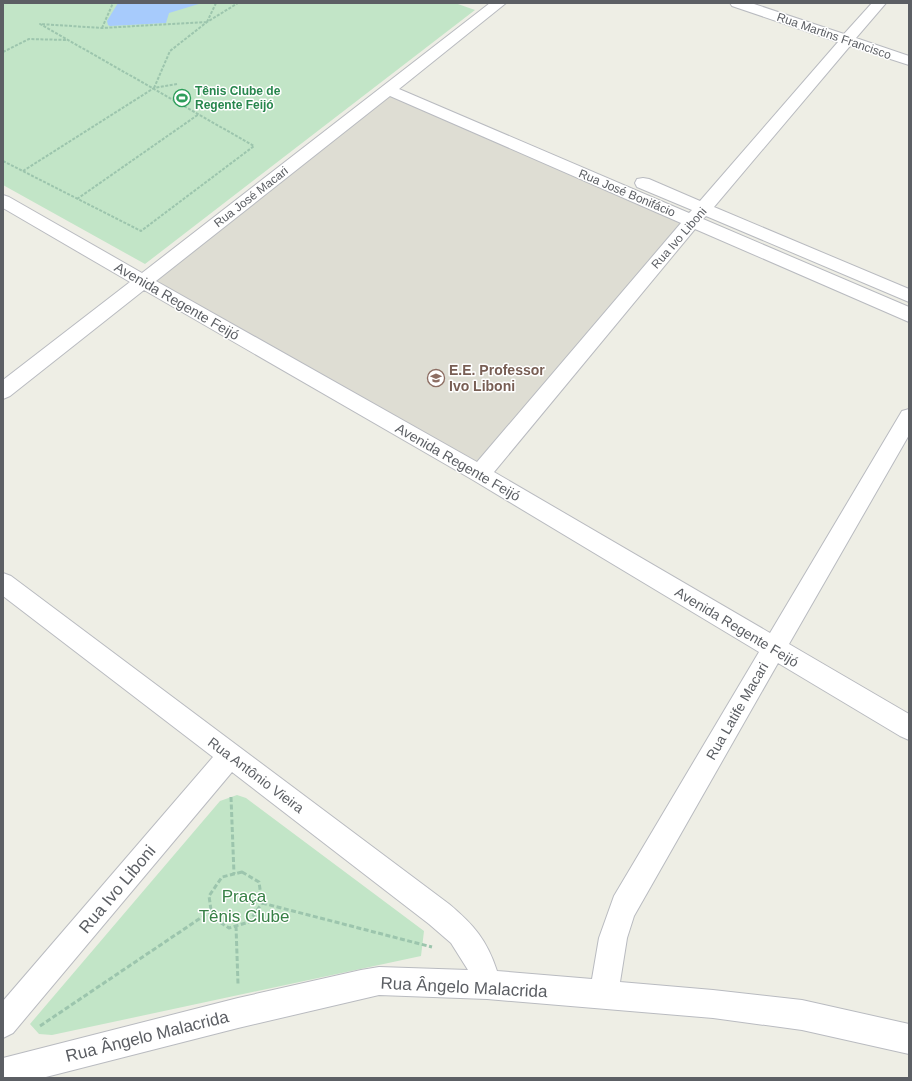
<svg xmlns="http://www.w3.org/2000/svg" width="912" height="1081" viewBox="0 0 912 1081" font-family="Arial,sans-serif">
  <rect width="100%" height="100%" fill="#eeeee5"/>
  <path fill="#deddd3" d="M388,90L692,221L480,474L143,282Z"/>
  <path fill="#c2e5c7" d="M3,3H455L475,10L145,264L3,185Z
    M237,795L246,798L424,931L421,956L52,1035L39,1034L30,1024L220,801Z"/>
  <path fill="#a7cbfc" d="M118,3H202L169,13L166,23L110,26L108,25L107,21Z"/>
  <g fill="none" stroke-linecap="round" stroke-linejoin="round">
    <g stroke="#b9bbc0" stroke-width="2">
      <path id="street" d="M490,3H506L399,89L689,213L692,210L637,187L635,183L637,179L643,178L649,179L700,201L838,42L732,6L730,3H751L844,34L872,3H886L856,38L909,56V65L850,46L714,207L909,289V302L706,216L703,219L909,307V322L695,229L494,472L770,633L902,411L909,409V435L789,644L909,714V740L900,736L778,663L634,916L627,938L620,982L713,990L802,1000L909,1024V1054L802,1030L713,1018L487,999L379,995L238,1028L42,1078H3V1058L238,998L361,970L379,967L468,970L451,943L429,924L232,772L13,1033L3,1038V1001L213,757L3,596V573L11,576L449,904C474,925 487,940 497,971L592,979L599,938L614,896L759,652L473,480L144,290L10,396L3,399V380L130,282L3,208V195L9,197L142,273ZM390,96L681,223L477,462L156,281Z"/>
    </g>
    <path stroke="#9cc5ad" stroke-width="2" stroke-dasharray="3 1.5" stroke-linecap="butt" d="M207,22L216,3
      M102,28L113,3
      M3,52L29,39L67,40
      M154,88L170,51L207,22L238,3
      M3,161L141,231L254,146L40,24L102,28L207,22
      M23,171L154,88L177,84
      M77,199L199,114"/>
    <path stroke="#9cc5ad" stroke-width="3" stroke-dasharray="5 2.5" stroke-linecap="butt" d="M231,797L234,874
      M242,872L259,882L262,903L249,922L229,928L212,917L209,896L222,877Z
      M262,903L432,947
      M236,926L238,984
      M40,1026L211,911"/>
    <use href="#street" fill="#fff" fill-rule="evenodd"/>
  </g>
  <defs>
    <g id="stadium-ring" transform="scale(0.9)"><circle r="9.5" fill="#fff" stroke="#2e9e5b" stroke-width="1.5"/><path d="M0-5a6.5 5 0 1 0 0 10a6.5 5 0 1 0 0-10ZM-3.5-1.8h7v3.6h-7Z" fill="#2e9e5b"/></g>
    <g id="school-ring" transform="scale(0.9)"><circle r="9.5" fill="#fff" stroke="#8d6e63" stroke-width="1.5"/><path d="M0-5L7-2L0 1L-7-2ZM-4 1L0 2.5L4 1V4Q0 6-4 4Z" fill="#8d6e63"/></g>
  </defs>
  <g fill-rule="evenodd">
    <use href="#stadium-ring" x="182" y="98"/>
    <use href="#school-ring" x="436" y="378"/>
  </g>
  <g text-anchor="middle" stroke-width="3" stroke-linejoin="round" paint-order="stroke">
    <g font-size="12" fill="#5c5f64" stroke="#fff">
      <text transform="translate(834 36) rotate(19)" y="4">Rua Martins Francisco</text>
      <text transform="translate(627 193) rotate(23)" y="4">Rua José Bonifácio</text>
      <text transform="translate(251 197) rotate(-38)" y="4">Rua José Macari</text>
      <text transform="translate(679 238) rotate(-49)" y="4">Rua Ivo Liboni</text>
    </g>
    <g font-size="12" font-weight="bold" fill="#27864d" stroke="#fff" text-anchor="start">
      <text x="195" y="95">Tênis Clube de<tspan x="195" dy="14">Regente Feijó</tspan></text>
    </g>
    <g font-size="14" fill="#5c5f64" stroke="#fff">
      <text transform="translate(177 301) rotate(30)" y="5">Avenida Regente Feijó</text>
      <text transform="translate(458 462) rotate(30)" y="5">Avenida Regente Feijó</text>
      <text transform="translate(737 627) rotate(31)" y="5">Avenida Regente Feijó</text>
      <text transform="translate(737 711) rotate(-60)" y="5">Rua Latife Macari</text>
      <text transform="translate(256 775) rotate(37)" y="5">Rua Antônio Vieira</text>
    </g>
    <g font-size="14" font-weight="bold" fill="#785e54" stroke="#fff" text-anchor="start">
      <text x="449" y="375">E.E. Professor<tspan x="449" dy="16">Ivo Liboni</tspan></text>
    </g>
    <g font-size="17" fill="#5c5f64" stroke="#fff">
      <text transform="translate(117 889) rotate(-50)" y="6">Rua Ivo Liboni</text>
      <text transform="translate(464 987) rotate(3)" y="6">Rua Ângelo Malacrida</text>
      <text transform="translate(147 1036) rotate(-14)" y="6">Rua Ângelo Malacrida</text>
    </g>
    <g font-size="17" fill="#378045" stroke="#fff">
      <text x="244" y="902">Praça<tspan x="244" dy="20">Tênis Clube</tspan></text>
    </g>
  </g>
  <rect width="912" height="1081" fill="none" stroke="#5c5f64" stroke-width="8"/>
</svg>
